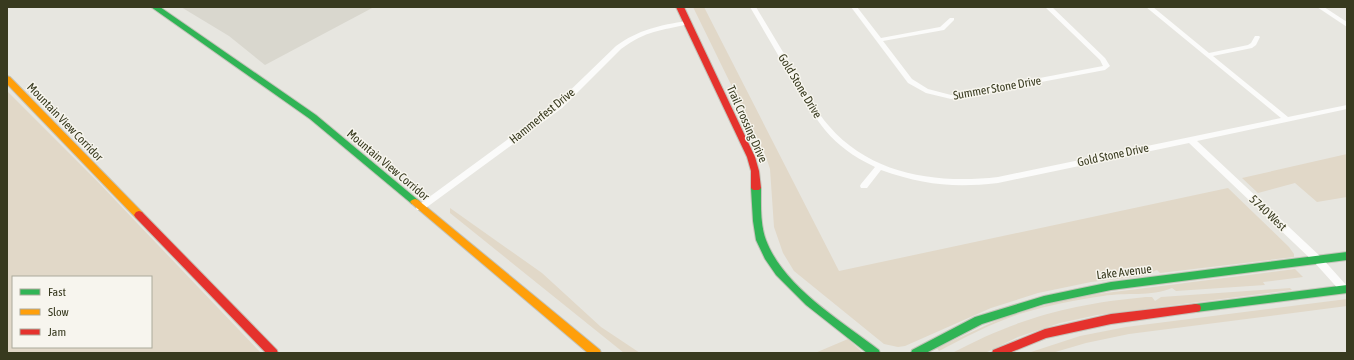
<svg xmlns="http://www.w3.org/2000/svg" width="1354" height="360" viewBox="0 0 1354 360" font-family="'Asap Condensed',sans-serif">
  <rect width="100%" height="100%" fill="#e7e6e0"/>
  <path fill="#d9d7ce" d="M181,7H374L265,65L229,36Z"/>
  <path fill="#e1d8c8" fill-rule="evenodd" d="M693,7H704L839,271L1228,188L1289,247L1294,254V257L1160,273L1157,270L1143,276L1091,282L1038,293L991,308L905,346L898,347L884,344L794,271L783,253L774,227L770,169L765,154Z
    M7,91L98,182L261,353H7ZM13,277H151V347H13Z
    M1347,154V197L1317,202L1295,183L1258,193L1242,178Z
    M450,208L542,273L601,327L640,353H624L450,213Z
    M1295,269L1303,277L1263,282L1265,285L1176,291L1172,288C1151,297 1126,292 1103,296C1076,300 1049,305 1023,313C994,322 966,337 939,351L937,348L1004,317L1074,297Z
    M1290,288L1292,290L1097,315L1060,323L1018,337L985,353H952C1018,318 1071,304 1146,297H1152L1155,301L1161,297Z
    M1347,299V306L1129,334L1086,343L1052,353H1028L1080,336L1126,327Z
    M848,339L863,353H815Z"/>
  <g fill="none" stroke-linecap="round" stroke-linejoin="round">
    <g stroke="#c4c3b9" stroke-width="2">
      <path id="fast" d="M151,7H160L316,115L418,200L420,202L418,204H412L310,119Z
        M756,185L761,188C761,205 760,224 766,240C783,286 841,321 879,350L880,353H867L806,305L776,275L765,259L756,240L753,221L751,188Z
        M1347,252V260L1111,290L1044,304L982,324L926,353H911L912,350L975,317L1044,296L1111,282Z
        M1347,285V293L1196,312L1192,311L1191,308L1192,305L1196,304Z"/>
    </g>
    <g stroke="#c4c3b9" stroke-width="2">
      <path id="slow" d="M7,76L10,77L142,212L144,215L142,218H136L7,84Z
        M415,199L418,200L600,350L601,353H588L412,204L410,202L412,200Z"/>
    </g>
    <g stroke="#c4c3b9" stroke-width="2">
      <path id="jam" d="M676,7H684L755,157L759,171L761,188L759,190H753L751,188V171L747,157Z
        M139,211L142,212L277,350L278,353H266L136,218L134,215L136,212Z
        M1196,304L1200,305L1201,308L1200,311L1196,312L1111,324L1046,338L1009,353H992L993,350L1045,329L1111,314Z"/>
    </g>
    <path fill="#fbfbfa" fill-rule="evenodd" d="M750,7H756C771,32 786,57 801,82C810,97 817,113 829,126C871,175 937,184 998,177L1281,118L1146,7H1153L1209,53L1248,45L1251,43L1255,36H1259L1260,37L1256,45L1252,48L1213,56L1288,117L1347,105V109L1197,141L1321,257L1347,286V292L1344,293L1341,292L1315,263L1189,143L998,183C954,188 923,185 881,170L867,188H861L860,186L861,184L875,167C829,145 818,122 793,81C779,56 764,31 750,7Z
      M851,7H857L881,38L940,27L950,18H954V20L944,30L883,41L912,79L928,89L951,95L1103,66L1100,60L1045,7H1052L1105,58L1110,66L1105,70L951,99L926,93L908,83Z
      M1317,7H1324L1347,22V27Z
      M687,21L690,23L689,24C660,31 647,30 621,49L562,108L423,210H417L416,208L417,206L556,104L616,46C638,30 660,25 687,21Z"/>
    <use href="#fast" fill="#30b455" fill-rule="evenodd"/>
    <use href="#slow" fill="#ff9f0a" fill-rule="evenodd"/>
    <use href="#jam" fill="#e5322d" fill-rule="evenodd"/>
  </g>
  <g text-anchor="middle" stroke-width="3" stroke-linejoin="round" paint-order="stroke">
    <g font-size="12" fill="#383a1f" stroke="#f7f5ee">
      <text transform="translate(800 86) rotate(59)" y="4">Gold Stone Drive</text>
      <text transform="translate(997 88) rotate(-10)" y="4">Summer Stone Drive</text>
      <text transform="translate(542 116) rotate(-39)" y="4">Hammerfest Drive</text>
      <text transform="translate(65 122) rotate(46)" y="4">Mountain View Corridor</text>
      <text transform="translate(747 124) rotate(66)" y="4">Trail Crossing Drive</text>
      <text transform="translate(1113 155) rotate(-12)" y="4">Gold Stone Drive</text>
      <text transform="translate(388 165) rotate(40)" y="4">Mountain View Corridor</text>
      <text transform="translate(1268 213) rotate(43)" y="4">5740 West</text>
      <text transform="translate(1124 272) rotate(-7)" y="4">Lake Avenue</text>
    </g>
  </g>
  <rect width="1354" height="360" fill="none" stroke="#383a1f" stroke-width="16"/>
  <rect x="12" y="276" width="140" height="72" fill="#f7f5ee" stroke="#abaa9b"/>
  <rect x="20" y="289" width="20" height="6" fill="#30b455" stroke="#abaa9b"/>
  <text x="48" y="296" font-size="12" fill="#383a1f">Fast</text>
  <rect x="20" y="309" width="20" height="6" fill="#ff9f0a" stroke="#abaa9b"/>
  <text x="48" y="316" font-size="12" fill="#383a1f">Slow</text>
  <rect x="20" y="329" width="20" height="6" fill="#e5322d" stroke="#abaa9b"/>
  <text x="48" y="336" font-size="12" fill="#383a1f">Jam</text>
</svg>
